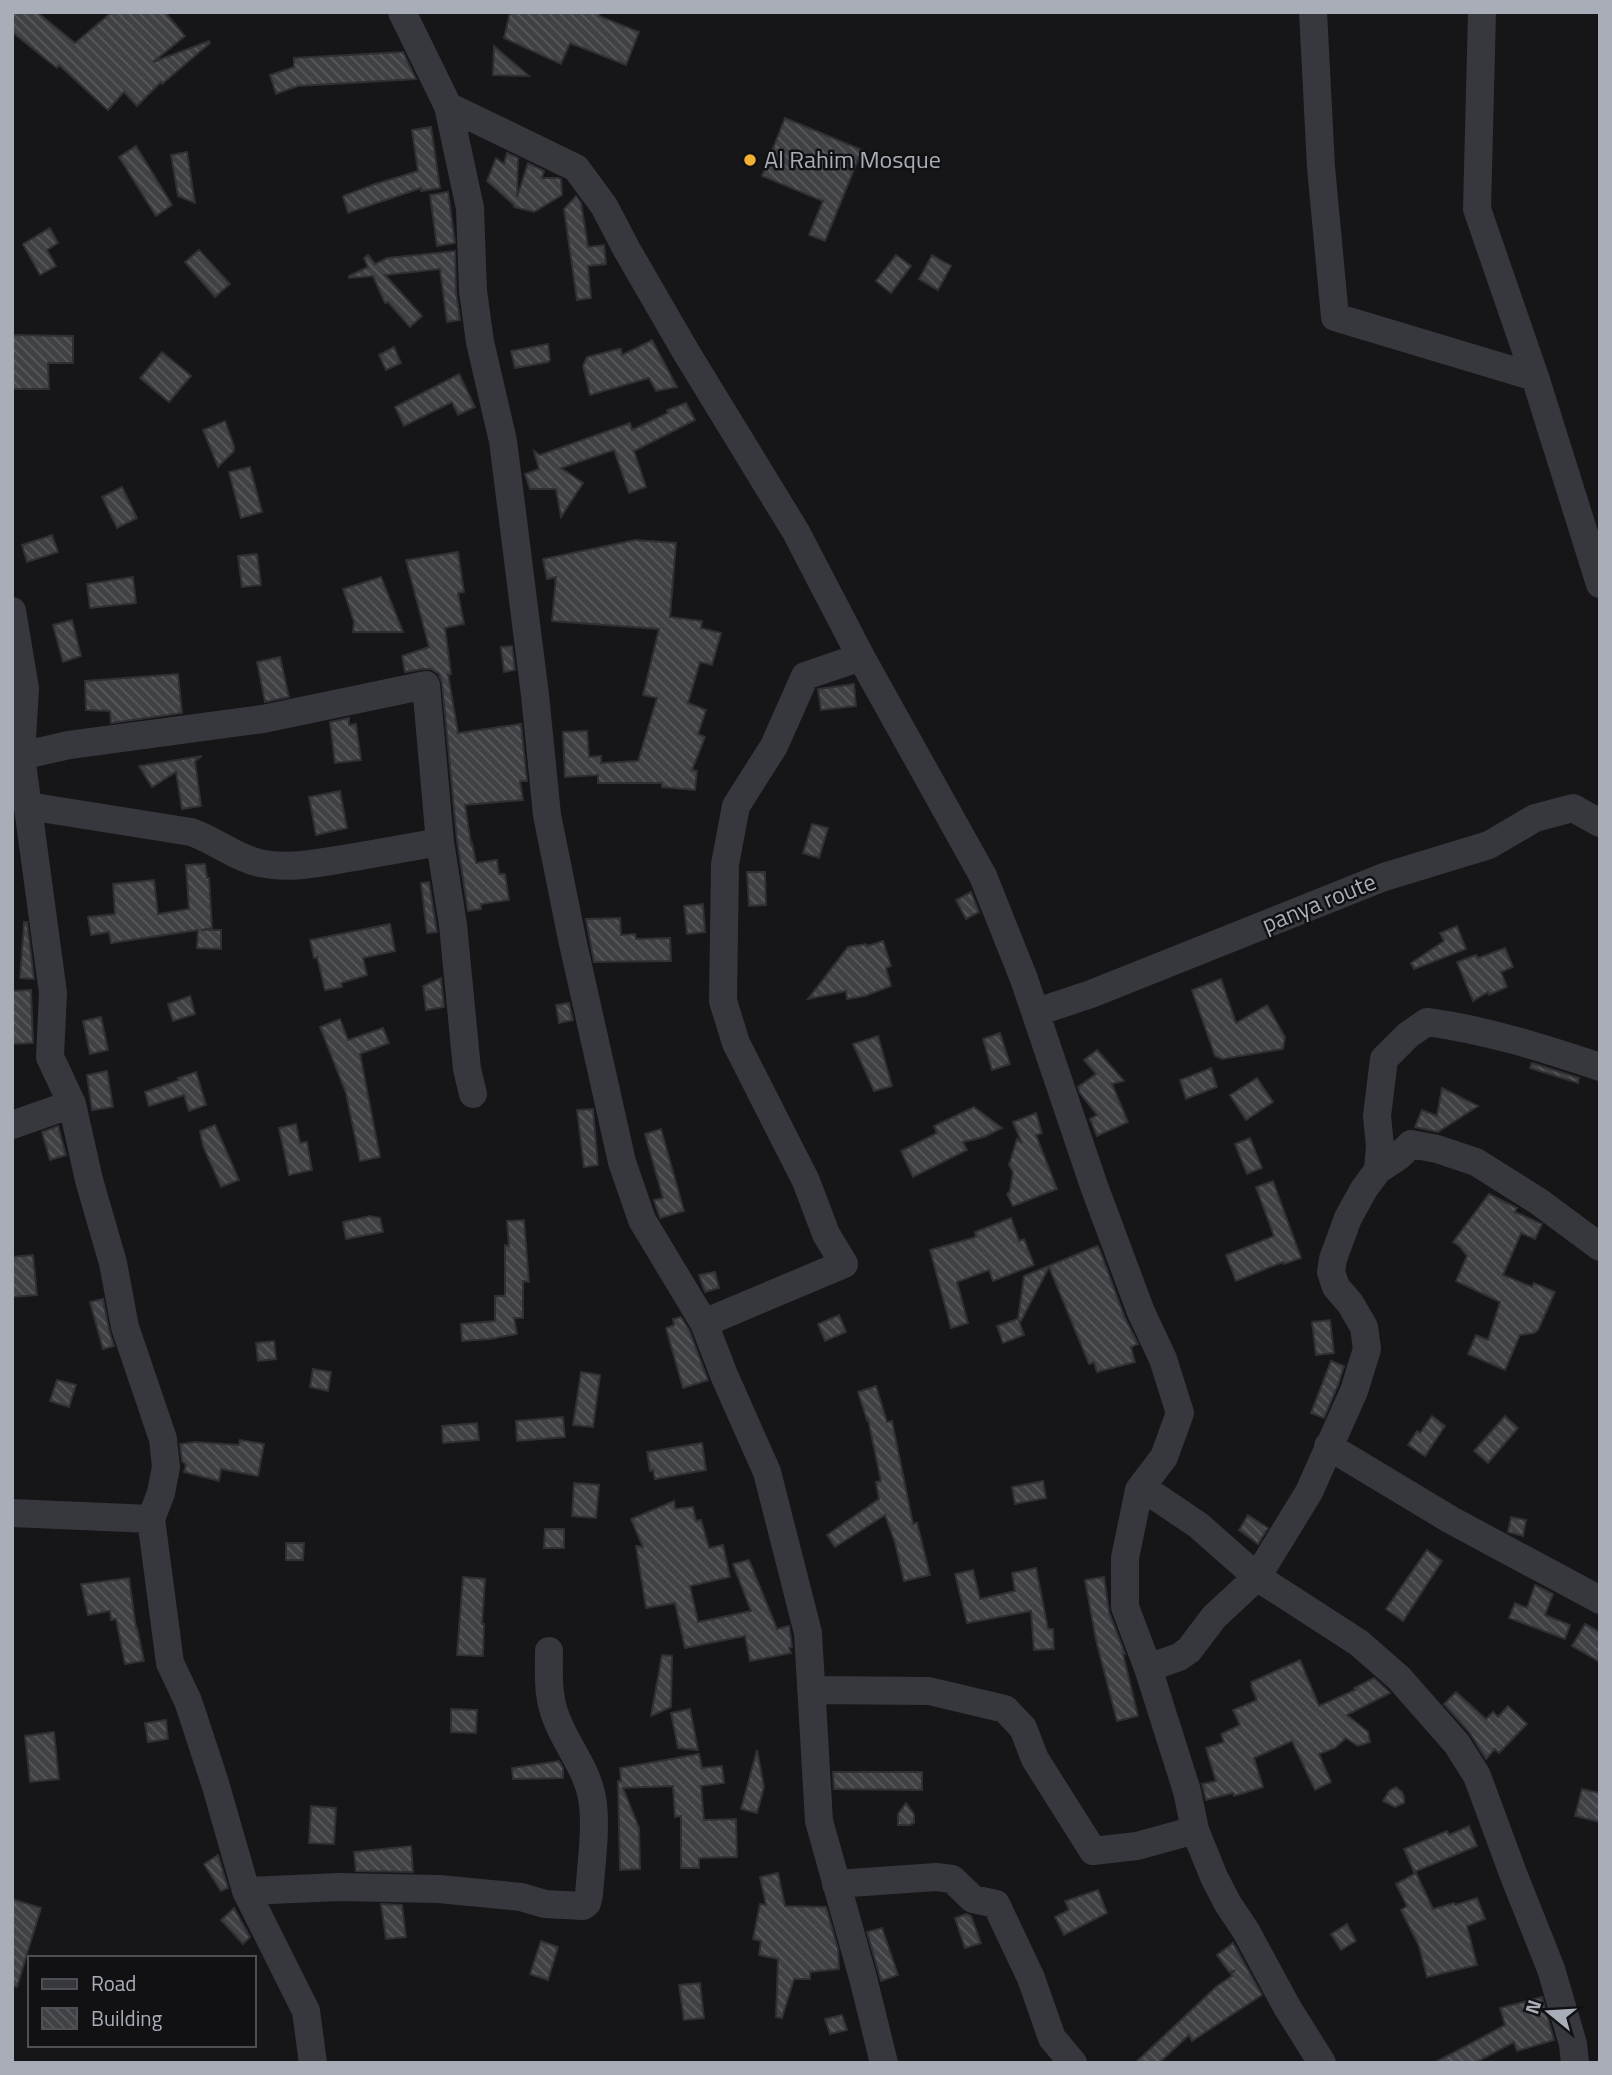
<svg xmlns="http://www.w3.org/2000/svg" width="1612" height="2075" viewBox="0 0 1612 2075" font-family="'Titillium Web',sans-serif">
  <defs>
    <pattern id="building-back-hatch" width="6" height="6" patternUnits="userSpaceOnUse" patternTransform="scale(1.75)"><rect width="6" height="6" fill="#404145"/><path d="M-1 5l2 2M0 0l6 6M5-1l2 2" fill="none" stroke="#595a5e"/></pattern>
  </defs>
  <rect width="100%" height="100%" fill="#161618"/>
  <path fill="url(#building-back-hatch)" stroke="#303034" stroke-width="2" d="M12,12H37L75,43L112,12H165L185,36L153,62L209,41L210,43L162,84L161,82L137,106L124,92L108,110L59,65L57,68L12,32Z
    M510,12H600L599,16L639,32L626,65L570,43L561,64L504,38Z
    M494,46L529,76L493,75Z
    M403,52L416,79L298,86L276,94L270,75L294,67V58Z
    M785,118L862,150L825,241L809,235L823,201L762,176Z
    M431,127L440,188L421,191V188L348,213L343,196L372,185L418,171L412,130Z
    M136,146L172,205L156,216L119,157Z
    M187,152L195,203L178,196L171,155Z
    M507,153L518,158L517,197L528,163L544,171L542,178H558L561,179L562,195L534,212L514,207V205L487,181L496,158L504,164Z
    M448,192L455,243L437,246L430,195Z
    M576,196L581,203L588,247L604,245L606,264L588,266L591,298L577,300L564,209Z
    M50,228L58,243L47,250L56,266L40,275L23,244Z
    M199,250L230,284L215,297L185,262Z
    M455,251L456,292L460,320L447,322L440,269L385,275L422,316L410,327L388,302L385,303L373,276L349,278V276L368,267L364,258L368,255L375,264L387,258Z
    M896,255L911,266L891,293L876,281Z
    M932,255L951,266L938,290L919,279Z
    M12,335L73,336V363H48L49,389H12Z
    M652,340L677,387L656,391L649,378L590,395L583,366L587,357L618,349H621L622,355Z
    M548,344L550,360L548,362L515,368L511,351Z
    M394,347L401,363L386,370L379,355Z
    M162,352L191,376L169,402L140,378Z
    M459,374L475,407L458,415L452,402L404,426L395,407Z
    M686,403L695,420L634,451L646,487L629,493L614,450L561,468L583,483L561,517L556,489H530L525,474L539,469L534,451L540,455L630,423L632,430L668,413L667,410Z
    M225,421L234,446V451L218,467L203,430Z
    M250,467L262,512L241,518L229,472Z
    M122,487L137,518L117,528L102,497Z
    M52,535L58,552L27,562L22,545Z
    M635,540L676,543L670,617L702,621L701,628L721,633L712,665L700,662L688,703L706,710L698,734L705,737L692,770L697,771L695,790L662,787V783H598V775L565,777L563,732L587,731L589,757L601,756V763L638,761L657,698L643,695L659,629L552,621L556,577L547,579L543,559Z
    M458,552L464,592L458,593L464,624L445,628L451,674H448L458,733L521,724L527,781H520L523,800L465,805L471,844L472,843L476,863L497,860L499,874H505L509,900L481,904V909L468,911L457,840L442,683L439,674L431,669H423L405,672L402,656L429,647L406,560Z
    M257,554L261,585L242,587L238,556Z
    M133,577L136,603L90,608L87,584Z
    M381,577L403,632H353L354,622L343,589Z
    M72,620L81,656L63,662L53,625Z
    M512,646L515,670L504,672L501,647Z
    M280,657L289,697L265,702L257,662Z
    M178,674L182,713L111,723L110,711L86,710L85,681Z
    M854,684L856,706L821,710L818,689Z
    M349,718V725L356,724L361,760L335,763L330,722Z
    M202,756L195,761L201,806L182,809L176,772L152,787L139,766Z
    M340,791L347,828L316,835L309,797Z
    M812,824L828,828L819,858L803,853Z
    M205,864L207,878H209L212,928L201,930H221V949L197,948L198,930L111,943L109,932L91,935L88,917L115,914L113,884L154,880L158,914L189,909L186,865Z
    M747,872H765L766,905L749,906Z
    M429,882L437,932L427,933L421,883Z
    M971,892L979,912L966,919L956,900Z
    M703,904L705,932L687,934L684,906Z
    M620,918L621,935L635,934L636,939L670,938L671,961L594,962L586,919Z
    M24,922H27L34,979L20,978Z
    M390,924L395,951L363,958L367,975L341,983L342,987L325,990L317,957L314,958L310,940Z
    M1457,926L1466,949L1414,969L1411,963L1444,941L1440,933Z
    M883,941L891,966L886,968L891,986L865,996L847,999L846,991L808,999L848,947L866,944L867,946Z
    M1505,948L1513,967L1501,972L1507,987L1489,995L1488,992L1473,1001L1457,962L1476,955L1478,958Z
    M441,978L444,1007L426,1010L423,986Z
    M1221,979L1236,1023L1267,1005L1285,1037L1283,1049L1222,1059L1215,1056L1192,990Z
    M31,990L33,1043L12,1044V991Z
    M190,996L195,1014L173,1021L168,1004Z
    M569,1003L573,1020L559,1023L556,1005Z
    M101,1017L108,1050L90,1054L83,1021Z
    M340,1019L348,1040L383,1028L389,1043L360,1054L380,1157L360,1161L346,1093L320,1027Z
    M1000,1033L1010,1064L992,1070L983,1039Z
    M878,1036L892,1086L874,1091L853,1044Z
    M1097,1050L1124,1081L1112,1084L1128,1122L1097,1136L1090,1119L1097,1115L1080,1093L1078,1087L1096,1074L1084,1060Z
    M1532,1063L1579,1078L1578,1083L1530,1068Z
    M1211,1068L1217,1087L1186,1099L1180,1080Z
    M107,1071L113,1107L92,1110L87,1075Z
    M196,1072L206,1105L189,1111L184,1095L149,1106L145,1092L179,1080L178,1078Z
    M1257,1078L1273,1102L1246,1120L1230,1095Z
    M1442,1088L1478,1106L1438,1132L1415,1127L1422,1110L1437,1116Z
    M974,1107L1002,1128L984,1137L963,1142L967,1150L913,1177L901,1151L937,1133L934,1126Z
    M593,1109L598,1165L584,1167L577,1110Z
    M1036,1113L1042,1133L1036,1135L1057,1189L1013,1206L1007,1194L1010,1191L1013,1172L1009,1165L1017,1139L1022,1143L1013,1122Z
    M296,1124L300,1143L307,1142L312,1170L289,1175L279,1128Z
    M215,1125L239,1180L221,1187L203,1146L200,1131Z
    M58,1126L66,1155L50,1160L42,1132Z
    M661,1129L684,1211L660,1218L654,1200L663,1198L645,1134Z
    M1250,1138L1262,1168L1247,1174L1235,1144Z
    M1273,1181L1301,1258L1284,1264L1283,1262L1236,1281L1226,1255L1274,1236L1256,1187Z
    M1489,1194L1517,1208L1515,1212L1542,1224L1535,1239L1521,1233L1503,1275L1532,1287L1534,1283L1555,1292L1538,1330L1534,1333L1520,1335L1505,1370L1468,1354L1476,1335L1488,1340L1500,1302L1456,1281L1467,1256L1459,1246L1453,1242Z
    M370,1216L380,1218L383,1232L346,1239L343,1222Z
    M1011,1218L1019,1241L1024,1239L1034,1265L993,1281L989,1270L957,1282L968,1323L951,1328L930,1250L976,1237L975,1232Z
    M524,1220L529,1282L523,1281V1318H514L517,1334L490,1339L462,1341L461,1324L495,1321V1296H505V1245L509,1246L507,1221Z
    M1097,1246L1099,1248L1125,1318L1138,1344L1131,1347L1135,1362L1097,1372L1094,1362L1089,1364L1049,1267L1021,1321H1019L1024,1335L1003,1343L997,1326L1018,1319L1024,1276Z
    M33,1255L37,1295L12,1297V1257Z
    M715,1272L719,1288L705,1292L699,1275Z
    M103,1299L109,1330L114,1346L103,1349L90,1302Z
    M839,1315L846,1332L825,1341L818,1324Z
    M681,1317L689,1330L708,1380L683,1388L666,1328L674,1325L673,1319Z
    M1330,1320L1334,1353L1316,1355L1312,1322Z
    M274,1341L276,1359L258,1361L256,1343Z
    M1331,1361L1344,1366L1338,1385L1324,1418L1311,1413Z
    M313,1369L331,1372L328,1391L310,1387Z
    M581,1372L600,1375L593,1427L573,1425Z
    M57,1380L76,1385L69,1407L50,1401Z
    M876,1386L887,1422L892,1421L913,1524L917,1523L930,1575L904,1581L895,1543L885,1515L835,1547L827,1535L879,1499L876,1482L881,1481L868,1419L867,1420L858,1392Z
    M1432,1416L1445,1426L1425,1456L1408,1445L1417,1431L1420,1433Z
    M1505,1416L1518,1428L1488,1463L1474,1451Z
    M563,1417L565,1437L517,1441L516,1421Z
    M477,1423L479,1440L443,1443L442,1426Z
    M240,1440L264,1444L258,1476L221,1469L219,1481L184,1472L186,1465L182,1461L180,1444L195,1442L239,1445Z
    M702,1443L706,1470L655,1479L653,1470L650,1471L647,1452Z
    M1043,1481L1046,1498L1015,1504L1012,1487Z
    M574,1483L599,1485L596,1518L572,1516Z
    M674,1501L675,1509L693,1507L696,1521L701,1520L709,1548L723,1545L730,1577L690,1586L698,1622L751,1611L733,1564L749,1560L777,1629L789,1626L792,1647L789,1648L791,1653L750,1661L745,1636L685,1648L675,1603L646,1608L636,1546L643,1547L631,1519Z
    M1248,1515L1268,1528L1258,1544L1239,1530Z
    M1511,1517L1526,1520L1523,1536L1508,1532Z
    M545,1529H564V1548H544Z
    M286,1543H304L303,1560H286Z
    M1427,1550L1442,1561L1403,1621L1386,1609Z
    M1036,1568L1048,1629H1053L1054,1649L1034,1650L1031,1611L967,1623L955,1574L973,1570L980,1599L1015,1591L1012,1573Z
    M463,1577L485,1579L482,1624H484L483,1656L457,1655Z
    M1104,1577L1109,1612L1125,1654H1123L1138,1716L1117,1721L1096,1640L1085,1580Z
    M129,1578L136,1628H137L144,1661L125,1664L116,1619L111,1620L110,1611L88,1615L81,1584Z
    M1535,1585L1553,1594L1545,1615L1570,1625L1565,1639L1509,1618L1515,1603L1527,1608Z
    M1585,1624L1600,1632V1662L1572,1646Z
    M662,1655L672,1656L671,1707L651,1716Z
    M1300,1660L1319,1706L1355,1690L1354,1688L1374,1678L1390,1693L1347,1715L1368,1732L1370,1742L1358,1746L1346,1738L1335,1748L1319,1754L1331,1782L1315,1790L1292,1741L1254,1758L1263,1787L1234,1796L1233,1793L1206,1800L1202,1784L1216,1781L1206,1748L1224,1742L1221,1734L1240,1725L1233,1710L1257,1700L1251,1686L1252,1685L1251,1682Z
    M1456,1692L1486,1719L1493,1712L1498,1717L1508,1706L1527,1724L1499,1753L1495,1749L1486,1759L1470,1733L1444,1704Z
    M451,1709L477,1710L476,1733L451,1732Z
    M690,1709L698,1750L678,1748L671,1713Z
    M166,1720L168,1739L148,1742L145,1723Z
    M54,1732L59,1779L30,1782L25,1736Z
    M757,1750L764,1787L757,1813L741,1809Z
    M699,1754L702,1768L722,1766L724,1783L701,1786L704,1820L736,1819L737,1857L699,1858V1868H681V1816L675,1817L673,1786L623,1788L639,1828L640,1869L620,1870L618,1781H621L620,1768Z
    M559,1761L563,1768V1778L513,1779L512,1768Z
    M833,1772H922V1790L834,1789Z
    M1396,1787L1402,1792L1404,1797V1803L1395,1807L1383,1801L1389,1791Z
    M1582,1789L1600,1793V1822L1575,1816Z
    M906,1803L914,1814V1823L909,1825H898V1814Z
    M311,1806L336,1808L334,1844L309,1843Z
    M1469,1826L1477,1846L1414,1872L1404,1849L1447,1831L1449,1835Z
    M411,1846L413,1872L356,1871L354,1852Z
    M218,1855L228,1888L221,1891L204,1864Z
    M778,1873L785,1906L826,1907L838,1949L839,1969L810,1972V1979H794L782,2018L776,2017L778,1959L759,1955L761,1941L753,1939L760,1904L766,1905L760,1877Z
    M1416,1873L1433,1909L1454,1903L1455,1905L1477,1898L1485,1919L1467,1926L1477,1965L1427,1977L1419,1946L1401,1910L1407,1906L1396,1884Z
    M1098,1890L1107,1913L1064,1935L1055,1917L1069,1910L1065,1901Z
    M12,1899L41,1908L17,1987L12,1986Z
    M381,1904L402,1905L406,1937L386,1939Z
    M234,1908L250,1937L243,1944L221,1920Z
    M966,1914L971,1916L981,1943L965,1948L955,1918Z
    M1347,1924L1356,1941L1341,1950L1331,1934Z
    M882,1928L898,1975L881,1981L867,1932Z
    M541,1941L558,1947L548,1980L530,1974Z
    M1233,1943L1262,1995L1192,2041L1189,2035L1159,2063H1135L1217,1986L1232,1976L1231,1974L1234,1971L1229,1972L1217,1955Z
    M700,1983L704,2018L684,2020L679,1985Z
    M1542,1997L1554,2040L1517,2051L1514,2042L1475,2063H1434L1505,2025L1500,2008Z
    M842,2015L847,2030L830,2034L825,2019Z"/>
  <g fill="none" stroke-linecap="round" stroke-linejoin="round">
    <path stroke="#37383d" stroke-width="28" d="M402,12L448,106L470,208L473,291L480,342L503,441L535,695L547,815L572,939L622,1162L642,1220L704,1323L724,1375L767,1472L808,1633L819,1821L863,1978L884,2063
      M1313,12L1321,167L1335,317L1535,377
      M1482,12L1477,209L1535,377L1600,584
      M448,106L576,168L604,206L627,250L686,352L796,532L861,657L983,876L1024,979L1094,1186L1141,1312L1163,1359L1180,1413L1164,1457L1139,1490L1125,1558V1607L1148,1668L1187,1791L1195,1830L1214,1877L1228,1904L1246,1931L1287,2007L1322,2063
      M12,611L25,688L21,756L53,993L50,1057L72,1104L89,1180L113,1263L125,1327L163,1439L166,1467L161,1493L151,1519L170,1663L188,1701L215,1783L246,1891L306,2011L313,2063
      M12,758L69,745L263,719L426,685L440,842L453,925L467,1069L473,1094
      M28,806L191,832C215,840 234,857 259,863C291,870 323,862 355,857C383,852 411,847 440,842
      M1037,1012L1091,994L1384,877L1489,845L1535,818L1573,808L1600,823
      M12,1125L72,1104
      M1378,1170L1399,1156L1411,1144L1437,1149L1476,1162L1538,1201L1600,1247
      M704,1323L844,1264L826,1234L806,1181L736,1043L723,1001L725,864L736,806L774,746L805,676L861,657
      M1328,1446L1451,1520L1600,1600
      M1139,1490L1158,1498L1198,1525L1257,1577L1359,1643L1399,1678L1457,1744L1477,1776L1514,1876L1551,1969L1573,2044L1575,2063
      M12,1513L151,1519
      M1148,1668L1179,1657L1189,1650L1214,1617L1257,1577L1309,1492L1354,1391L1367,1349L1364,1327L1350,1303L1336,1287L1331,1272L1333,1259L1348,1218L1364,1189L1378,1170L1380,1146L1377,1116L1384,1059L1408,1035L1427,1022C1487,1030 1543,1048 1600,1067
      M812,1690L929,1691L1005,1709L1023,1728L1035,1759L1093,1851L1137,1846L1195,1830
      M836,1884L936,1877L952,1879L973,1899L996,1904L1031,1978L1052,2038L1073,2063
      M246,1891L339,1887L439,1889L521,1897L545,1904L583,1906L587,1903L589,1895C591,1866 597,1826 592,1798C587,1769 567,1746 557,1720C547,1697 549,1674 549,1651"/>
  </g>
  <circle fill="#f2b134" stroke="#111113" stroke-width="2.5" cx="750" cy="160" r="7"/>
  <g text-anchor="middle" stroke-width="5" stroke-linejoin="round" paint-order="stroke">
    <g font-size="24" fill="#a8adb8" stroke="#111113" text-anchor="start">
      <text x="764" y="168">Al Rahim Mosque</text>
    </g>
    <g font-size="24" fill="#a8adb8" stroke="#111113">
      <text transform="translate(1319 903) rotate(-22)" y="8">panya route</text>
    </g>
  </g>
  <rect width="1612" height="2075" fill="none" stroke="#a8adb8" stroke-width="28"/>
  <rect x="28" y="1956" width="228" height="91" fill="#111113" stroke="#4d4f55" stroke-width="2"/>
  <rect x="42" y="1979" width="35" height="10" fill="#37383d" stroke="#4d4f55" stroke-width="2"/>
  <text x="91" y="1991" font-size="21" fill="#a8adb8">Road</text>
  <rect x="42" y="2008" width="35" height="21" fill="url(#building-back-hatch)" stroke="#4d4f55" stroke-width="2"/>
  <text x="91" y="2026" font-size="21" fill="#a8adb8">Building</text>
  <g transform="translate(1549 2012) rotate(288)" stroke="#111113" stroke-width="5" paint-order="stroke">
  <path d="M0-5L12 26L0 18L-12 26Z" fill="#a8adb8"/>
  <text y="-10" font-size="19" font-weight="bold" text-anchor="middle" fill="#a8adb8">N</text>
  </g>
</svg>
